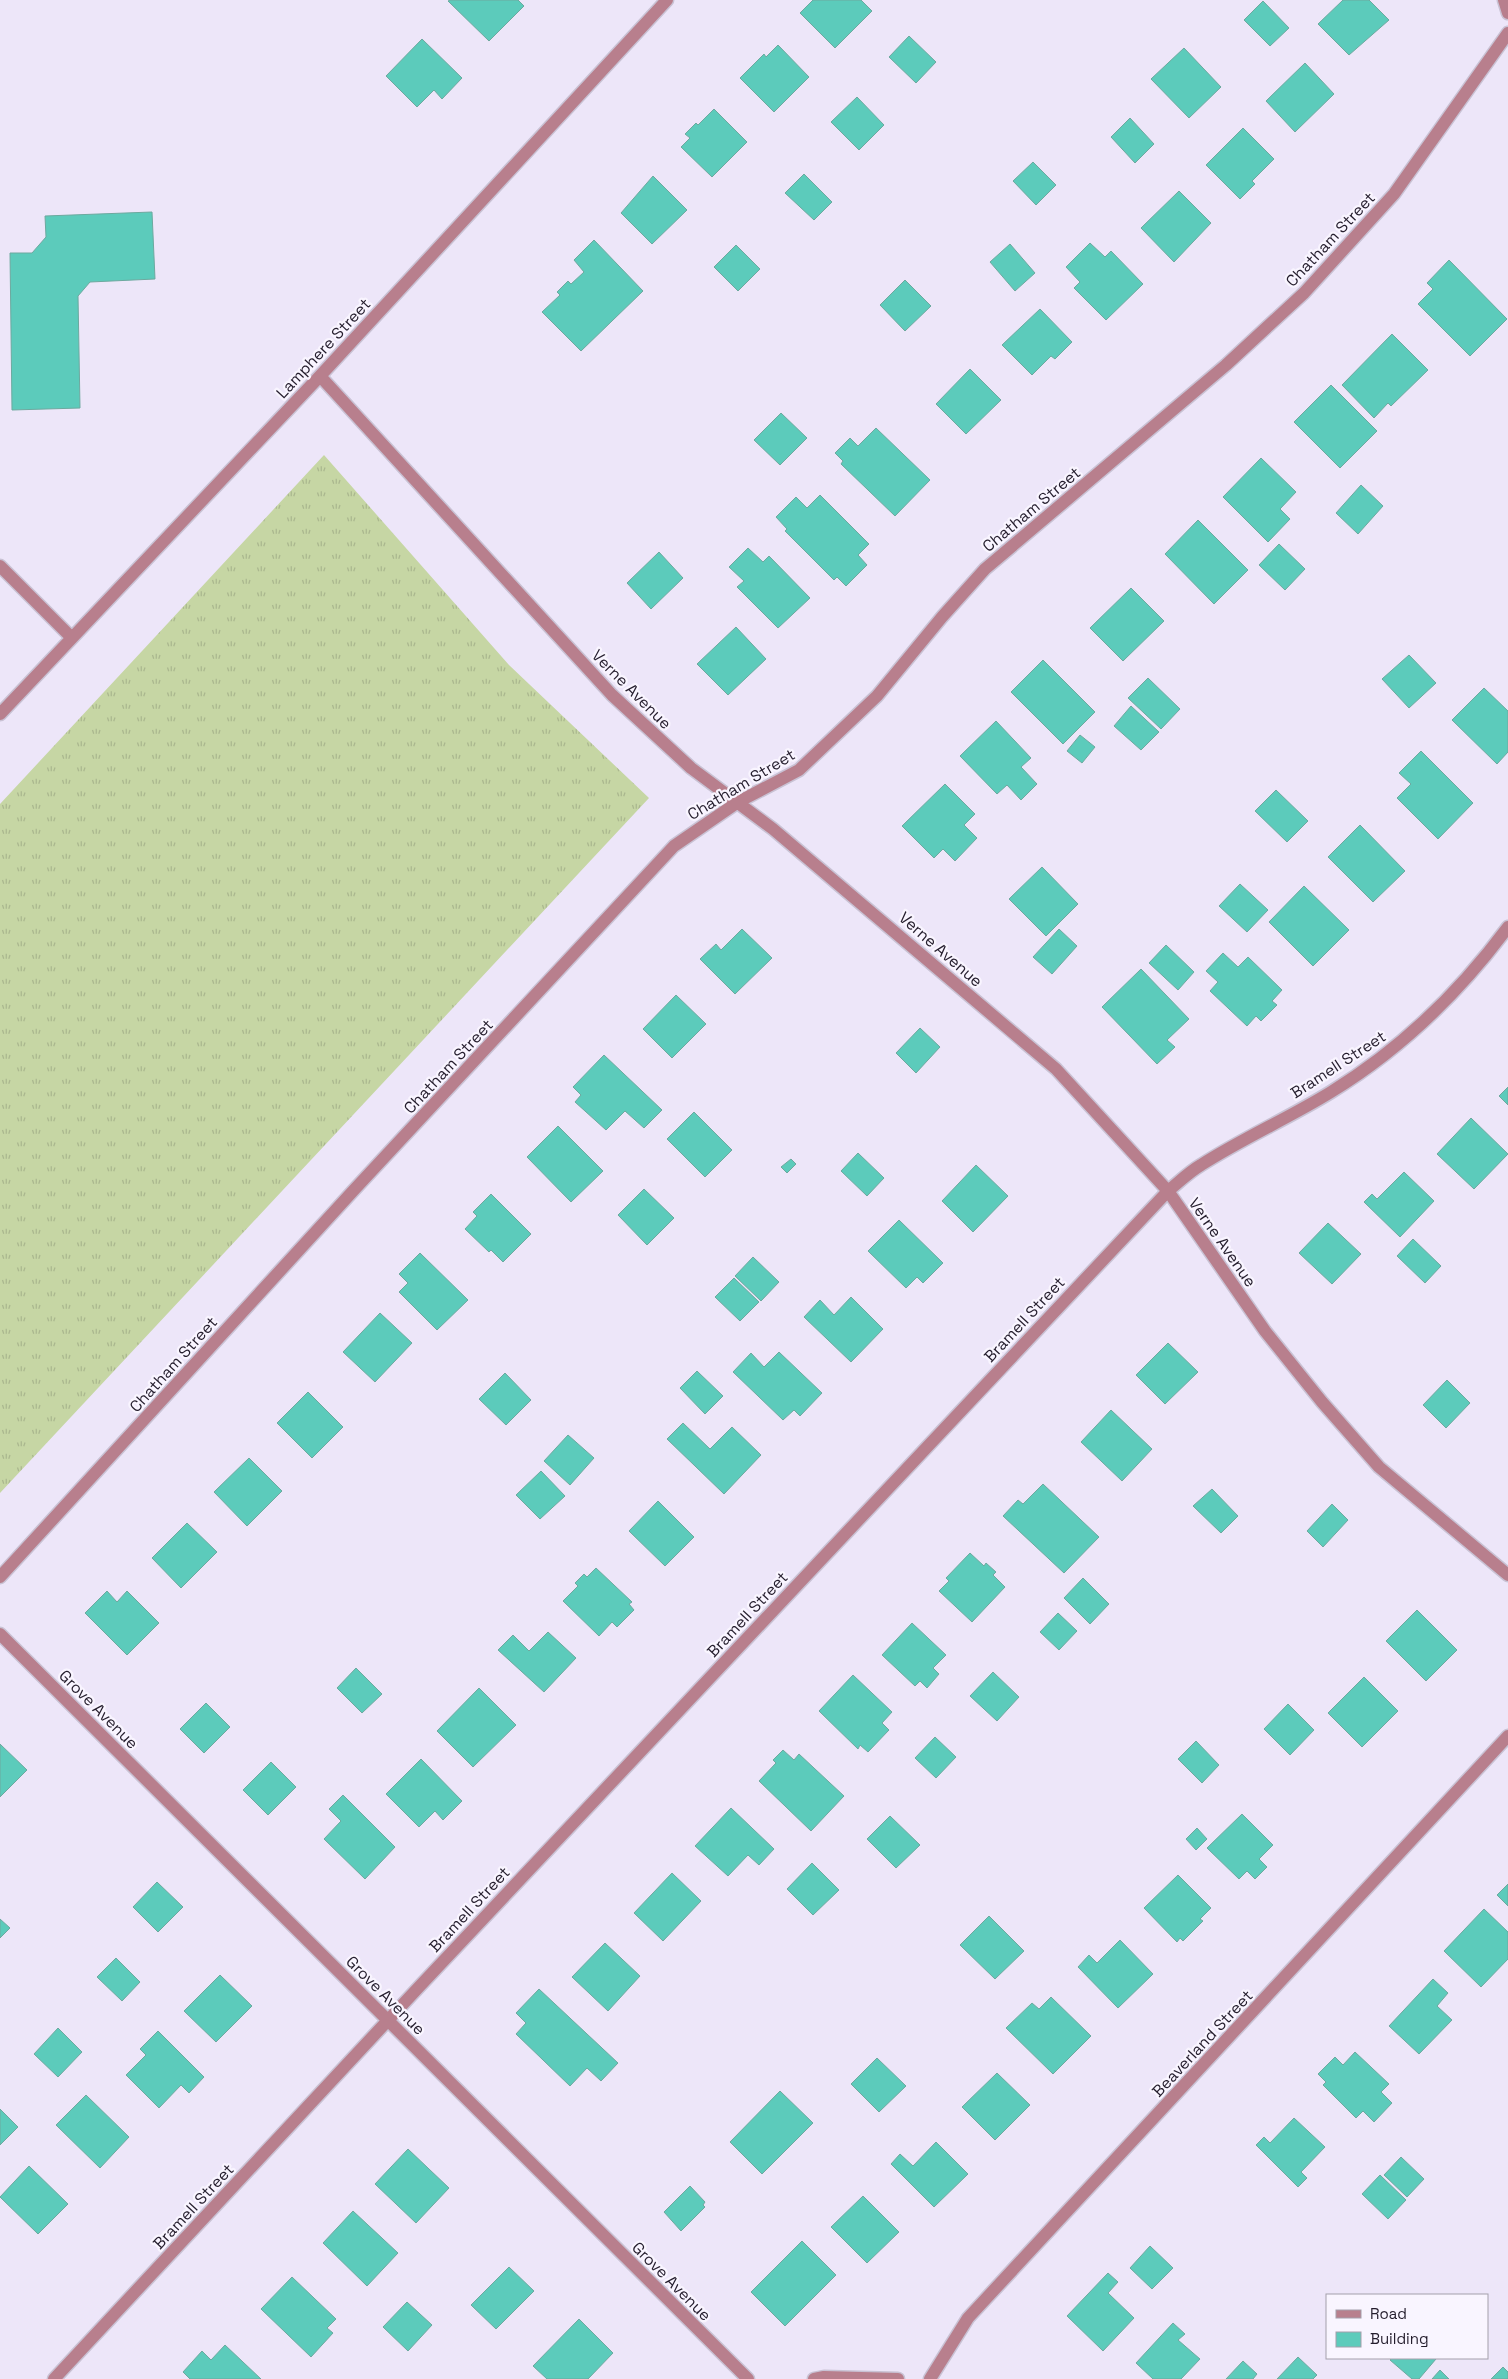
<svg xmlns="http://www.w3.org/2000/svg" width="1508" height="2379" viewBox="0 0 1508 2379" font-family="'Space Grotesk',sans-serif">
  <defs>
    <pattern id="grass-tufts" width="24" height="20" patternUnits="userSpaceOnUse" patternTransform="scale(1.25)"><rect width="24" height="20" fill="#c6d6a4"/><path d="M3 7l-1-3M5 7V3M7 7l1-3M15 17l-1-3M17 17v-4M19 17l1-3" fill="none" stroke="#aab78e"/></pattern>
  </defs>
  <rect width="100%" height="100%" fill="#ede6f9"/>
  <path fill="url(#grass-tufts)" d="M324,455L509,665L649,798L0,1493V804Z"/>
  <path fill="#5ccbbb" stroke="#6da99f" d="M450,0H518L524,6L489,41L448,1Z
    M813,0H861L872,11L835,48L800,13Z
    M1343,0H1369L1389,20L1349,55L1318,24Z
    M1263,1L1289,28L1270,46L1244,20Z
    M909,36L936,62L916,83L889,57Z
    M422,39L462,78L442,99L434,90L417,107L386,76Z
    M778,45L809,77L774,112L740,78L764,54L766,57Z
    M1184,48L1221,87L1189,118L1151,79Z
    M1305,63L1334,94L1295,132L1266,101Z
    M857,97L884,125L859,150L831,122Z
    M714,109L747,142L712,177L681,147L690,138L685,134L696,123L698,125Z
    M1130,118L1154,144L1135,163L1111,137Z
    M1243,128L1274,159L1252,181L1255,184L1240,199L1206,165Z
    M1033,162L1056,185L1036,205L1013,181Z
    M804,174L832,202L814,220L785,193Z
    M653,176L687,210L652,244L621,213Z
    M1179,191L1211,223L1174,262L1141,228Z
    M152,212L155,279L90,282L78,296L80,408L12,410L10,253H32L46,237L45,216Z
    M594,240L643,291L581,351L542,312L560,295L557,292L568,281L571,284L584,272L574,260Z
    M1090,243L1105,257L1111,251L1143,284L1106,320L1074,288L1080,282L1066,267Z
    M1010,244L1035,273L1015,291L990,262Z
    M736,245L760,269L738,291L714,267Z
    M1449,260L1507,319L1470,356L1418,304L1433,289L1427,283Z
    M905,280L931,306L905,331L880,305Z
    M1040,309L1072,342L1055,359L1051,356L1032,375L1002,345Z
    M1392,334L1428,370L1391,406L1388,403L1374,418L1342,385Z
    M970,369L1001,400L966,434L936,404Z
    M1331,385L1377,431L1340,468L1294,422Z
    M781,413L807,438L780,465L754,440Z
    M876,428L930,480L895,516L841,464L843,461L835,453L850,438L858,446Z
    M1261,458L1296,492L1280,509L1290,519L1268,542L1223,497Z
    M1361,485L1383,506L1358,534L1336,513Z
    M820,495L869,544L858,555L867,565L846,586L837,577L834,580L785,531L787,529L776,517L796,497L807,508Z
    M1198,520L1248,570L1214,604L1165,554Z
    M1279,544L1305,569L1285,590L1259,565Z
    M748,548L763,562L769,556L810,598L778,628L737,587L744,581L729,567Z
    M659,552L683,578L651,609L627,583Z
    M1131,588L1164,621L1123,661L1090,628Z
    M736,627L766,659L728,695L697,664Z
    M1409,655L1436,683L1409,708L1382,679Z
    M1043,660L1095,712L1063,744L1011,692Z
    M1148,678L1180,709L1161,729L1128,698Z
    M1484,688L1508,711V752L1497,764L1452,720Z
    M1131,706L1159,732L1141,750L1114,726Z
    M996,721L1031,758L1021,767L1037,784L1021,800L1007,785L997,794L960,756Z
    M1080,735L1095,747L1082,763L1067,751Z
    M1421,751L1473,803L1438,839L1397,798L1411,784L1399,773Z
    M945,784L975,814L964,825L977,838L955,861L943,849L934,858L902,826Z
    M1276,790L1308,821L1287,842L1255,811Z
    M1360,825L1405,871L1373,902L1328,857Z
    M1042,867L1078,904L1046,936L1009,899Z
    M1240,884L1268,910L1247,932L1219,906Z
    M1304,886L1349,930L1313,966L1269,922Z
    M742,929L772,958L735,994L700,959L716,944L721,950Z
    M1059,929L1077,946L1052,974L1033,957Z
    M1166,945L1194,972L1178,990L1149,963Z
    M1223,953L1238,967L1248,957L1282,990L1272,1001L1277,1005L1261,1021L1256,1016L1247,1026L1210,991L1218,982L1206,971Z
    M1141,969L1189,1019L1167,1040L1175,1047L1157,1064L1102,1007Z
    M676,995L706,1024L672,1058L643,1029Z
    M920,1028L940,1047L916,1073L896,1053Z
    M604,1055L662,1110L644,1128L625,1111L606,1130L575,1102L581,1095L573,1087Z
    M1508,1087V1105L1499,1096Z
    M694,1112L732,1150L705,1177L667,1139Z
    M1471,1118L1508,1154L1474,1189L1437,1154Z
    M558,1126L603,1171L571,1202L527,1157Z
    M858,1153L884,1178L867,1196L841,1171Z
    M791,1159L796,1164L787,1173L781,1167Z
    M976,1165L1008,1196L973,1232L942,1201Z
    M1404,1172L1434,1201L1400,1237L1364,1202L1372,1194L1377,1199Z
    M644,1189L674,1218L647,1245L618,1215Z
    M491,1194L531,1234L503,1262L491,1250L489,1252L465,1229L477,1216L473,1212Z
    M899,1220L943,1263L923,1283L917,1277L906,1288L868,1251Z
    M1328,1223L1361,1254L1332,1284L1299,1253Z
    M1413,1239L1441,1266L1425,1283L1397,1256Z
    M420,1253L468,1300L437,1330L399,1292L408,1283L399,1274Z
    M753,1257L779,1282L761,1301L735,1276Z
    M734,1278L759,1302L740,1321L715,1297Z
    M851,1297L883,1329L851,1362L804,1317L820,1300L834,1315Z
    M380,1313L412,1343L375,1382L343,1352Z
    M1168,1343L1198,1372L1165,1404L1136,1375Z
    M779,1352L822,1393L800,1416L794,1410L783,1420L733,1372L751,1353L764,1367Z
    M697,1371L723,1396L705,1414L680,1388Z
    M505,1373L531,1400L506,1425L479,1399Z
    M1447,1380L1470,1403L1446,1428L1423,1405Z
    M308,1392L343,1427L312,1458L277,1423Z
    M1111,1410L1152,1449L1122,1481L1081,1442Z
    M683,1423L710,1449L732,1427L761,1455L724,1494L667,1439Z
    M568,1435L594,1458L570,1485L544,1461Z
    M249,1458L282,1491L247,1526L214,1492Z
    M541,1471L565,1496L540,1519L516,1495Z
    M1043,1484L1099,1537L1064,1573L1003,1516L1018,1500L1023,1504Z
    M1212,1489L1238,1516L1221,1533L1193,1506Z
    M658,1501L694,1537L665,1566L629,1531Z
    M1332,1504L1348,1520L1323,1547L1307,1531Z
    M187,1523L217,1552L181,1588L152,1558Z
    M970,1553L984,1566L986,1563L996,1572L993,1575L1005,1587L972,1622L939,1591L949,1581L946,1578Z
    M596,1568L632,1602L629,1604L634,1610L617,1627L612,1622L599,1636L563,1601L578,1586L575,1583L584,1574L587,1577Z
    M1083,1578L1109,1604L1090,1624L1064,1598Z
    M107,1591L117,1602L127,1591L159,1623L127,1655L85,1613Z
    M1417,1610L1457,1650L1426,1681L1386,1641Z
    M1058,1613L1077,1631L1059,1650L1040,1632Z
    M912,1623L946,1655L933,1668L939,1674L927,1688L920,1681L915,1686L882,1655Z
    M548,1632L576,1658L544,1692L498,1650L513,1635L529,1651Z
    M356,1668L382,1694L362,1713L337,1688Z
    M993,1672L1019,1697L997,1721L970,1696Z
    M853,1675L892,1712L882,1723L889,1730L868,1752L860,1745L858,1749L819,1711Z
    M1364,1677L1398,1711L1362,1747L1328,1713Z
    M479,1688L516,1725L473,1767L437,1731Z
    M206,1703L230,1727L204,1753L180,1729Z
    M1288,1704L1314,1730L1290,1755L1264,1729Z
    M935,1737L956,1757L936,1778L915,1758Z
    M1196,1741L1219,1765L1202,1783L1178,1759Z
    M0,1744L27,1770L0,1797Z
    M783,1750L794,1760L799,1754L844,1796L811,1831L759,1781L776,1763L773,1760Z
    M421,1759L462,1801L443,1820L435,1811L419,1827L386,1794Z
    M271,1762L296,1787L268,1815L243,1790Z
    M343,1795L395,1847L365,1879L324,1839L341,1821L329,1809Z
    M731,1808L774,1849L759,1865L748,1855L728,1876L695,1846Z
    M1242,1814L1273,1845L1259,1859L1267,1867L1255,1879L1247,1871L1239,1879L1207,1848Z
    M890,1816L920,1845L896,1868L867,1839Z
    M1197,1828L1207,1839L1196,1850L1186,1839Z
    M812,1863L839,1890L813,1915L787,1889Z
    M672,1873L701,1901L663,1941L634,1913Z
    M1178,1875L1211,1908L1200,1919L1203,1921L1183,1941L1180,1938L1177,1942L1144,1908Z
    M157,1882L183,1907L158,1932L133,1907Z
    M1508,1884V1906L1497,1895Z
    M1484,1909L1508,1932V1959L1481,1987L1444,1951Z
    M989,1916L1024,1951L995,1979L960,1945Z
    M0,1919L10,1928L0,1938Z
    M1120,1940L1153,1974L1118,2008L1078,1967L1089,1955L1097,1963Z
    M605,1943L640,1976L608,2011L572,1977Z
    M116,1958L140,1982L122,2001L97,1977Z
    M220,1975L252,2006L216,2042L184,2011Z
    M1433,1979L1448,1993L1437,2006L1452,2020L1419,2054L1389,2026Z
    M539,1989L618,2063L601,2081L587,2068L570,2086L516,2034L526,2023L516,2013Z
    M1051,1997L1091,2036L1053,2074L1006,2028L1032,2003L1039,2009Z
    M58,2028L82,2052L58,2077L34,2054Z
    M158,2031L204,2077L189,2093L181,2085L159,2108L126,2075L146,2055L140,2049Z
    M1355,2052L1389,2084L1381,2092L1392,2103L1374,2122L1363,2111L1356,2118L1323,2085L1326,2082L1318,2074L1335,2057L1343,2065Z
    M877,2058L906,2086L879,2112L851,2084Z
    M997,2073L1030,2105L995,2140L962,2107Z
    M780,2091L813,2123L762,2174L730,2142Z
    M86,2095L129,2137L100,2168L56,2125Z
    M0,2109L18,2127L0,2145Z
    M1294,2118L1325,2147L1301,2172L1307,2178L1298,2187L1256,2145L1264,2137L1270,2143Z
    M936,2142L968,2174L934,2207L891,2164L900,2154L913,2166Z
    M408,2149L449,2188L416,2223L375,2184Z
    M1401,2157L1424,2179L1407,2197L1384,2175Z
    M29,2166L68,2204L38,2234L0,2197Z
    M1380,2175L1406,2200L1388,2219L1362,2194Z
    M690,2186L705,2202L703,2205L705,2207L681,2231L664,2212Z
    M863,2196L899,2232L867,2263L831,2227Z
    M353,2211L398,2253L367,2286L323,2243Z
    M802,2241L836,2275L785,2326L751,2292Z
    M1150,2246L1173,2268L1152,2289L1130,2268Z
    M509,2267L534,2291L496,2329L471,2305Z
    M1108,2273L1118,2282L1108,2293L1134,2318L1103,2351L1067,2316Z
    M292,2277L336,2319L327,2328L333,2333L311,2357L261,2309Z
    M407,2302L432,2325L408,2351L383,2327Z
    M579,2319L613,2353L588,2379H547L533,2366Z
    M1173,2323L1185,2334L1178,2340L1200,2359L1181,2379H1153L1136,2363Z
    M225,2345L261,2379H190L183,2372L202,2351L211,2360Z
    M1298,2357L1317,2375L1313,2379H1277Z
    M1392,2358H1434L1436,2359L1419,2379H1412L1390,2360Z
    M1243,2361L1257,2374L1253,2379H1226Z
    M1503,2367L1508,2372V2379H1491Z
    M1440,2370L1449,2379H1432Z"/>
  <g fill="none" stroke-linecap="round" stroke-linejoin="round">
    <g stroke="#c9c2d4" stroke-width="15">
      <path id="street" d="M1504,0L1508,13
        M320,376L612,695L691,768L773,829L1056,1069L1168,1191L1265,1331L1322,1402L1379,1467L1508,1575
        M0,566L71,637
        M0,714L320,376L667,0
        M0,1577L353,1191L674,846L738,802L799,770L877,696L942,617L985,569L1226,365L1304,293L1394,194L1508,33
        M0,1634L748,2379
        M54,2379L418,1988L1168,1191C1179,1182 1189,1172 1201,1165C1243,1138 1289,1118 1331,1092C1401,1049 1459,993 1508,927
        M814,2379L824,2377L898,2379
        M930,2379L968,2318L1508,1736"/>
    </g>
    <use href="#street" stroke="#b87f8d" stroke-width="12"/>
  </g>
  <g text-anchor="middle" stroke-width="4.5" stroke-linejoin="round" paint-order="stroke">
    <g font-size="16" fill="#241d2d" stroke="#f9f5ff">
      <text transform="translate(1330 239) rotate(-47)" y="6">Chatham Street</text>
      <text transform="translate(323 348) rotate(-47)" y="6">Lamphere Street</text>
      <text transform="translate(1031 509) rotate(-40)" y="6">Chatham Street</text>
      <text transform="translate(632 689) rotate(45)" y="6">Verne Avenue</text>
      <text transform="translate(741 784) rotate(-31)" y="6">Chatham Street</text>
      <text transform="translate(941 949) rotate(41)" y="6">Verne Avenue</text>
      <text transform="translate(1338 1064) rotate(-33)" y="6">Bramell Street</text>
      <text transform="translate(448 1066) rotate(-47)" y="6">Chatham Street</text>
      <text transform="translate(1223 1242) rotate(55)" y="6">Verne Avenue</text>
      <text transform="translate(1024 1319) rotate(-47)" y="6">Bramell Street</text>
      <text transform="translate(173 1364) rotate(-48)" y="6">Chatham Street</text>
      <text transform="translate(747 1614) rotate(-47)" y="6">Bramell Street</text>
      <text transform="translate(99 1709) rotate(45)" y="6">Grove Avenue</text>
      <text transform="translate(469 1909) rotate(-47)" y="6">Bramell Street</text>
      <text transform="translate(386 1995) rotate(45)" y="6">Grove Avenue</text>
      <text transform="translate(1202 2043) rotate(-47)" y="6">Beaverland Street</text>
      <text transform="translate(193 2206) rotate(-47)" y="6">Bramell Street</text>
      <text transform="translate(672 2281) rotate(45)" y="6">Grove Avenue</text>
    </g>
  </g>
  <rect x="1326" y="2294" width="162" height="65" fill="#f9f5ff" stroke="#a49fab"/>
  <rect x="1336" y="2310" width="25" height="8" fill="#b87f8d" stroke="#a49fab"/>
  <text x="1370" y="2319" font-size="15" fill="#241d2d">Road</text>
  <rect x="1336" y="2332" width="25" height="15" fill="#5ccbbb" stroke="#a49fab"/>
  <text x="1370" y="2344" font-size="15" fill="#241d2d">Building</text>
</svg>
